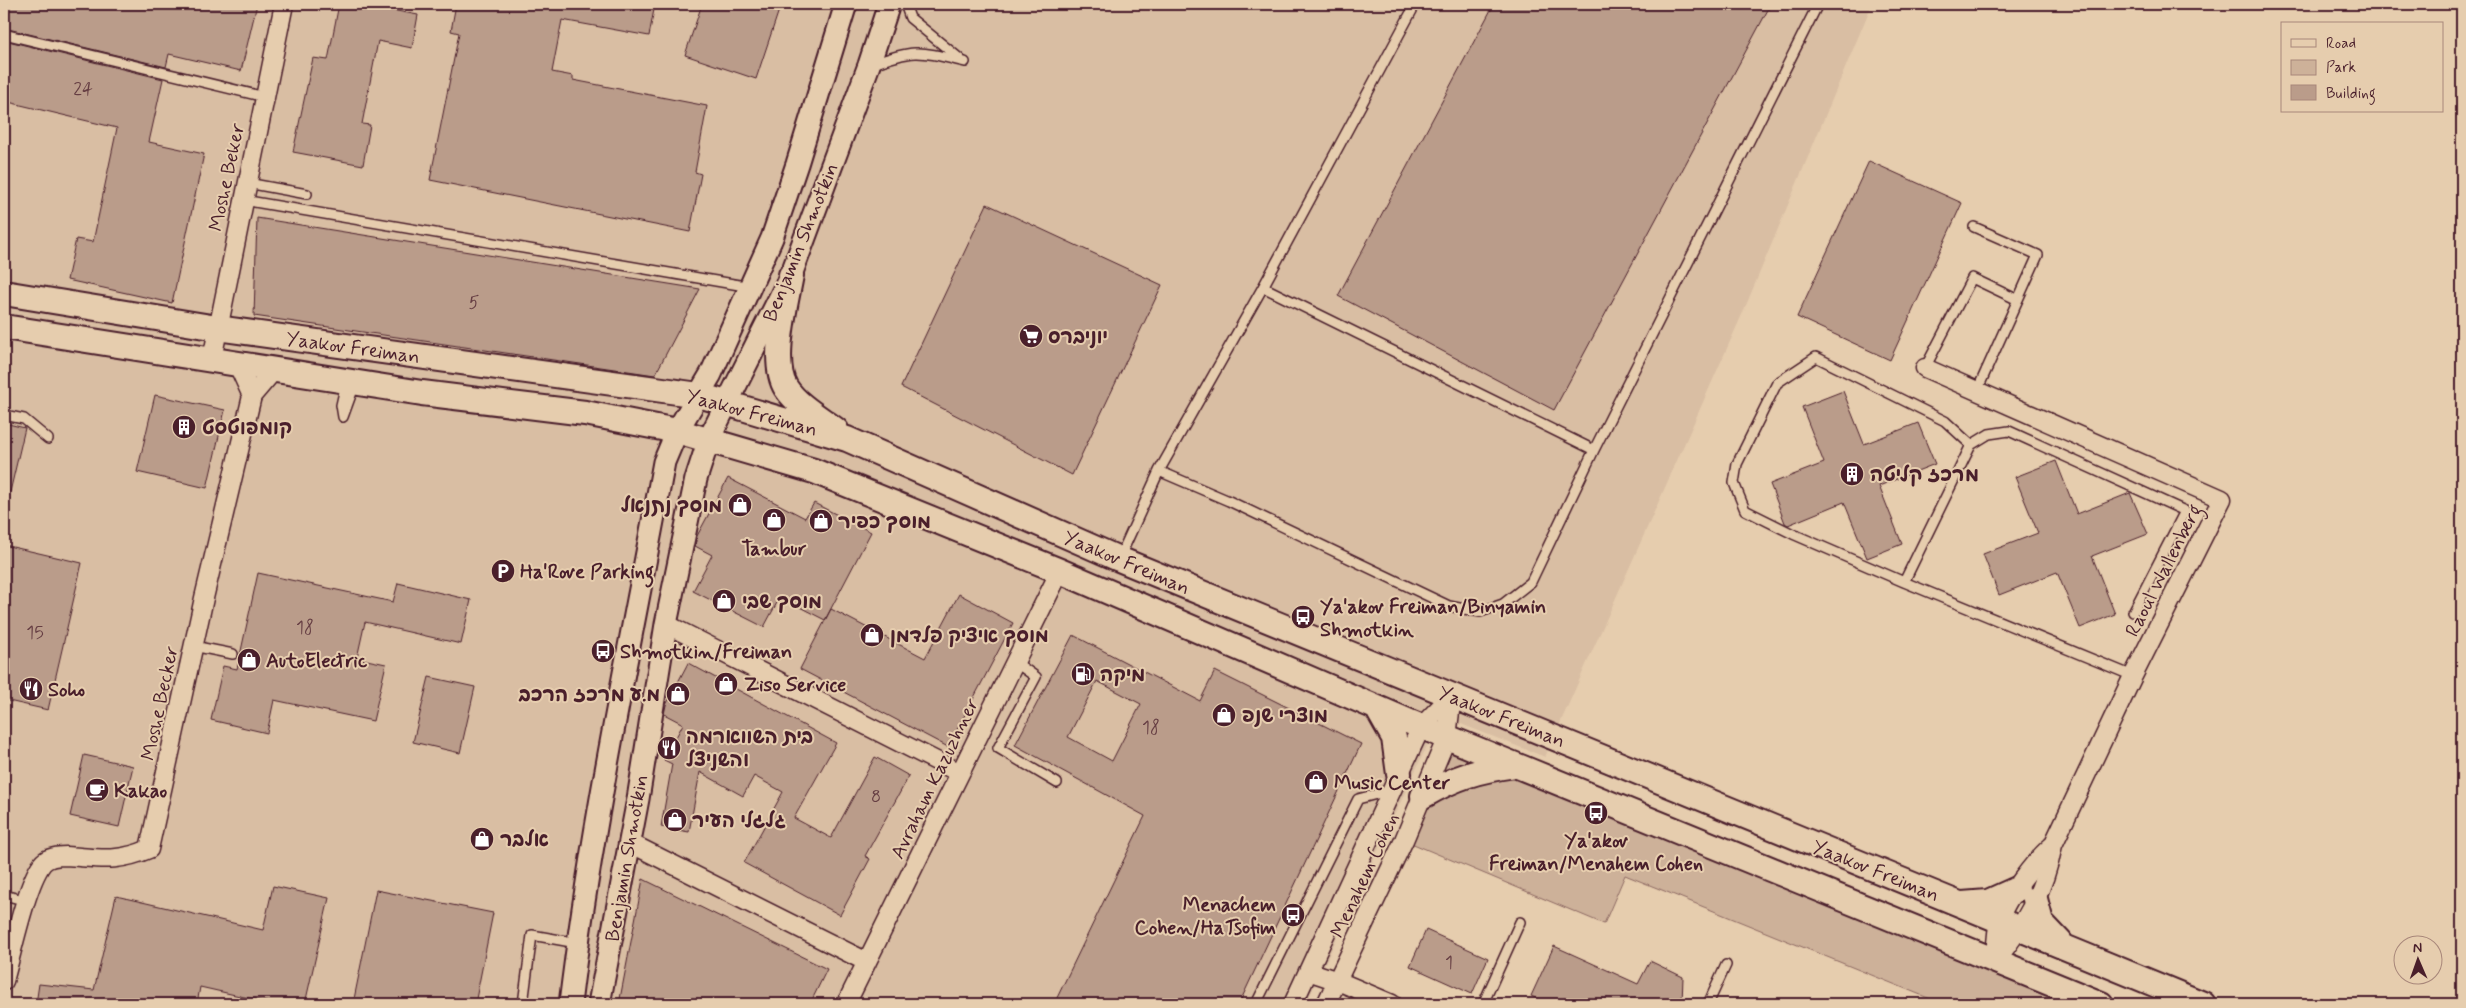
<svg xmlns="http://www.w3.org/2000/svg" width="2466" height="1008" viewBox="0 0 2466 1008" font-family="Mynerve,'Playpen Sans Hebrew',sans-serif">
  <rect width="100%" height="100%" fill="#e6cdae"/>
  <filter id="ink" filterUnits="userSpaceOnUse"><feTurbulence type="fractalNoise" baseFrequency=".02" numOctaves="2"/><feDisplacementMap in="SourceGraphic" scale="10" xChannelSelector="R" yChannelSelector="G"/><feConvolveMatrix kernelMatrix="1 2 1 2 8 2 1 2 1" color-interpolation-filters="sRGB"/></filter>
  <g filter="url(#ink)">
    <path fill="#d9bea3" d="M4,4H1872L1744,310L1545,757L1441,716L1306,1004H4Z"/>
    <path fill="#cdb199" stroke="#8c6862" d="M1447,737L2101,1004H1943L1625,875L1604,924L1404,840Z"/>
    <path fill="#ba9c8a" stroke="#4a1f2b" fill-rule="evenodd" d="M4,4H257L241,71L169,54L166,67L4,28Z
      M339,4H360L418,15L412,48L378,41L362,124L370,125L363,165L293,152L313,58L328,60Z
      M456,4H655L649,36L562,20L552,72L573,76V80L707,106L695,172L701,174L690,232L430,180L459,33L451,31Z
      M702,4H781L756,79L685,55Z
      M1494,4H1771L1554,410L1338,296Z
      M4,40L163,79L149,142L204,154L172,303L67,280L76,239L93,242L117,128L4,101Z
      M1869,161L1962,203L1890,360L1797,317Z
      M987,204L1162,285L1072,475L901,387Z
      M257,218L700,289L655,375L254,316Z
      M1843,391L1864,444L1918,423L1935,464L1879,486L1902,544L1867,558L1844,502L1788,525L1785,523L1770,484L1824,463L1802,407Z
      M155,395L225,410L207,488L137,472Z
      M4,423L25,428L10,492H4Z
      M2056,461L2077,514L2130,493L2148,534L2092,556L2115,614L2080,628L2057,572L1999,595L1983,554L2038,533L2015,477Z
      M728,478L805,518L814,503L871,532L825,620L780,597L764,627L693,591L712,555L695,546L697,536Z
      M4,545L82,563L48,710L4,700Z
      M258,573L393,602L398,583L471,600L461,644L365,622L357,658L386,664L373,721L274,700L267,733L211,720L223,666L237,669Z
      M959,594L1013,623L948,747L800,669L831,609L925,658Z
      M1073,635L1200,701L1215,671L1361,744L1239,1004H1054L1145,816L1015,745ZM1097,681L1141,704L1112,761L1068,737Z
      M688,663L836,743L794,818L831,838L875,757L909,776L865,856L870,859L840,915L744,863L783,792L754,776L743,796L700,772L689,832L661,827L672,764L664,760L683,724L664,714L666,705Z
      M429,677L475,687L460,753L413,742Z
      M84,755L133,766L119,827L70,816Z
      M643,879L827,969L810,1004H619Z
      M273,886L329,898L305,1004H275L200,987L197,1004H36L39,984L94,990L116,896L263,930Z
      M376,890L493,913L475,1004H353Z
      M1426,930L1488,958L1472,994L1410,966Z
      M1554,946L1638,984L1650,961L1683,977L1682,1004H1549L1531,996Z"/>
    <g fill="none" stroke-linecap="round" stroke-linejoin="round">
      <g stroke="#4a1f2b" stroke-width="12">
        <path id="service" d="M905,4L910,18L960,59
          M4,34L265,97
          M871,65C915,48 920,51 965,62
          M247,183L307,194
          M243,200L751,287
          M1974,227L2038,255L1976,393
          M1263,287L1594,450
          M1925,368L1972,278L2016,299
          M4,415L24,419L48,439
          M343,417L355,384
          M343,417L341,405L346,383
          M1159,471L1229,501L1449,606L1480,612L1503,604L1531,582L1594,450L1818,4
          M1119,559L1159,471L1263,287L1415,5L1413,4
          M1904,582L1793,534L1745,510L1734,483L1737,464L1777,383L1816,357L1945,421L1971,445
          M2133,612L2185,511L2009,431L1989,434L1971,445L1904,582L2133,676
          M193,646L233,654
          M1015,662L1036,677L998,748L1057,783
          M4,895L27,901
          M523,1004L532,935L577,943
          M1256,1004L1358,799L1392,790
          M1483,1004L1520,922
          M1708,1004L1726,965"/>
      </g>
      <g stroke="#4a1f2b" stroke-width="21">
        <path id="minor" d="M212,359L284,4
          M237,363L252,396
          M1925,368L2222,499L2133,676L2053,845C2044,892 2025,924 1995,961
          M666,624L960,773
          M630,843L867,962
          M1995,961C1996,948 1996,934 1999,921C2005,899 2036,859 2053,845
          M1308,971L1338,981L1392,1004
          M4,981C12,953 26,885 42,864C47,857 58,856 66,856C99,858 117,863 149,849L204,598L252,396L275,369
          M846,1004L1060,571
          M1293,1004L1421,727L1452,695
          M1326,1004L1404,840L1447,737L1452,695"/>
      </g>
      <g stroke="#4a1f2b" stroke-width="25">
        <path id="tertiary" d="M570,1004C592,822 631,642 664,462L677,431L711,374L772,238L797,164L846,4
          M599,1004L638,799L666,624L696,479L709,439L791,275L869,65L889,4"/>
      </g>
      <g stroke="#4a1f2b" stroke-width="28">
        <path id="secondary" d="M791,275C786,303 770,363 786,388C797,405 820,418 836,430
          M4,293L217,328L699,395L847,439L1119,559L2203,1004
          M4,327L422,393L585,413L677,431L814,471L1060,571L1410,722L2101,1004
          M1377,708L1394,738L1399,774
          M1423,796C1455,777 1479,770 1515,765
          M2035,899L2041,922L2060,942
          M1962,904L1988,902L2017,889"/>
      </g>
      <use href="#service" stroke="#e6cdae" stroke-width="9"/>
      <use href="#minor" stroke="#e6cdae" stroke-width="18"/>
      <use href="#tertiary" stroke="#e6cdae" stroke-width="21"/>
      <use href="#secondary" stroke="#e6cdae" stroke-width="24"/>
    </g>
  </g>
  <defs>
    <g id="supermarket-disc" transform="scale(1.25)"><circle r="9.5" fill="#4a1f2b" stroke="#e6cdae"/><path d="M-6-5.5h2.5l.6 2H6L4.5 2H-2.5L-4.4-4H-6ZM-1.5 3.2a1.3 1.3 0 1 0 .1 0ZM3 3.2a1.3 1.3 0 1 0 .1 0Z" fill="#fff"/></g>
    <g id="building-disc" transform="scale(1.25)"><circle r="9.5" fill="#4a1f2b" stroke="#e6cdae"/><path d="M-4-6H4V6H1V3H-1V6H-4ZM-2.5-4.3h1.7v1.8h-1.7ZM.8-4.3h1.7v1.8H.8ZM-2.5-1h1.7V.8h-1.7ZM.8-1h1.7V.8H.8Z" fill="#fff"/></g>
    <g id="shop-disc" transform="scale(1.25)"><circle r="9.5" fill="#4a1f2b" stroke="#e6cdae"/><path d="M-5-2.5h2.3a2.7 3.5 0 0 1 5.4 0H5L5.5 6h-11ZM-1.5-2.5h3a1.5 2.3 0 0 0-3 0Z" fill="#fff"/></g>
    <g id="parking-disc" transform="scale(1.25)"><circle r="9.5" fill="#4a1f2b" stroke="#e6cdae"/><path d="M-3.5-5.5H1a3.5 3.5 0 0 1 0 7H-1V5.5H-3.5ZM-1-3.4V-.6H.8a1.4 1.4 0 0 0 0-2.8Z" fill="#fff"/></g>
    <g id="bus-disc" transform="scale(1.25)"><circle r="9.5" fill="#4a1f2b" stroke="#e6cdae"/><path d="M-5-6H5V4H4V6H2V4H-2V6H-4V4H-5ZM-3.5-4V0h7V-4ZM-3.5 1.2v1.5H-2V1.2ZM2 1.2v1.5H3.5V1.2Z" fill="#fff"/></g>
    <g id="fuel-disc" transform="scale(1.25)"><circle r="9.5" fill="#4a1f2b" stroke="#e6cdae"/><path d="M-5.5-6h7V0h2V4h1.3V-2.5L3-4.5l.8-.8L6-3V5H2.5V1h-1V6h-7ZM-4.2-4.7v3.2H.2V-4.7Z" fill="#fff"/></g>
    <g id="restaurant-disc" transform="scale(1.25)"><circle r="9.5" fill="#4a1f2b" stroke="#e6cdae"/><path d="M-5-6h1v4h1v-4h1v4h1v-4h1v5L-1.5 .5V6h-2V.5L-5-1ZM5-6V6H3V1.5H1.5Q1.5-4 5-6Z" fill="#fff"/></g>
    <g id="cafe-disc" transform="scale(1.25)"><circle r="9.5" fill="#4a1f2b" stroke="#e6cdae"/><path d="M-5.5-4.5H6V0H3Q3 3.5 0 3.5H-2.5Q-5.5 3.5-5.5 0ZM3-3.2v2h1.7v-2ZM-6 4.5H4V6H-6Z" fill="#fff"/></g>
  </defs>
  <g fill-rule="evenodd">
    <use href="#supermarket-disc" x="1031" y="336"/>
    <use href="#building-disc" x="184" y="427"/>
    <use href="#building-disc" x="1852" y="474"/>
    <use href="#shop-disc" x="740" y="505"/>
    <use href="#shop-disc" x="774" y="520"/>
    <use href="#shop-disc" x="821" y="521"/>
    <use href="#parking-disc" x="503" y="571"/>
    <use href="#shop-disc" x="724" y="601"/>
    <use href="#bus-disc" x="1303" y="617"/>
    <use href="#shop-disc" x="872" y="635"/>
    <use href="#bus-disc" x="603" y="651"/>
    <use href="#shop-disc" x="249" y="660"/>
    <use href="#fuel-disc" x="1083" y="674"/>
    <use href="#shop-disc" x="726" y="684"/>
    <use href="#restaurant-disc" x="31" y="689"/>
    <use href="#shop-disc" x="678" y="694"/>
    <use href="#shop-disc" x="1224" y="715"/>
    <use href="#restaurant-disc" x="669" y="748"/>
    <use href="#shop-disc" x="1316" y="782"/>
    <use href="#cafe-disc" x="97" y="790"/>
    <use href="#bus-disc" x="1596" y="813"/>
    <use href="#shop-disc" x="675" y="820"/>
    <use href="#shop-disc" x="482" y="839"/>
    <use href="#bus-disc" x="1293" y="915"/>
  </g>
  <g text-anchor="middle" stroke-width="4" stroke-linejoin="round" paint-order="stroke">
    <g font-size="18" fill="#663e43">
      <text x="83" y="94">24</text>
      <text x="474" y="308">5</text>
      <text x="305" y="633">18</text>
      <text x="35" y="638">15</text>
      <text x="1151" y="733">18</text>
      <text x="876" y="802">8</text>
      <text x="1449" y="968">1</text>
    </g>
    <g font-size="20" fill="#4a1f2b" stroke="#e6cdae">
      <text transform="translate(226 177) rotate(-78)" y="7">Moshe Beker</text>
      <text transform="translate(800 242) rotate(-68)" y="7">Benjamin Shmotkin</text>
      <text transform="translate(353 347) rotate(8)" y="7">Yaakov Freiman</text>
      <text transform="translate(752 412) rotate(15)" y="7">Yaakov Freiman</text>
      <text transform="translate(1127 562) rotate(23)" y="7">Yaakov Freiman</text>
      <text transform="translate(2163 570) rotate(-63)" y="7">Raoul Wallenberg</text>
      <text transform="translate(159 703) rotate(-78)" y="7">Moshe Becker</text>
      <text transform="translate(1502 716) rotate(22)" y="7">Yaakov Freiman</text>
      <text transform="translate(934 778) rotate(-64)" y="7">Avraham Kazuzhner</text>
      <text transform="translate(626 858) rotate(-80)" y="7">Benjamin Shmotkin</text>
      <text transform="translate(1876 870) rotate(22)" y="7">Yaakov Freiman</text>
      <text transform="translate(1364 875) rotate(-65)" y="7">Menahem Cohen</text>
    </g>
    <g font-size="20" font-weight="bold" fill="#4a1f2b" stroke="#e6cdae" text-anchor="start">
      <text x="1048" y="343">יוניברס</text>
      <text x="202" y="434">קומפוטסט</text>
      <text x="1870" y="481">מרכז קליטה</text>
      <text x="722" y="512" text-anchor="end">מוסך נתנאל</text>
      <text x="838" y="528">מוסך כפיר</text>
      <text x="774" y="555" text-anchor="middle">Tambur</text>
      <text x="520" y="578">Ha'Rove Parking</text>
      <text x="742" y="608">מוסך שבי</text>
      <text x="1320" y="613">Ya'akov Freiman/Binyamin<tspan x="1320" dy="23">Shmotkin</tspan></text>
      <text x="890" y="642">מוסך איציק פלדמן</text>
      <text x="620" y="658">Shmotkin/Freiman</text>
      <text x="266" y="667">AutoElectric</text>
      <text x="1100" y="681">מיקה</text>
      <text x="744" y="691">Ziso Service</text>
      <text x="48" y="696">Soho</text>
      <text x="660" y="701" text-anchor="end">מ.ע מרכז הרכב</text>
      <text x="1242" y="722">מוצרי שנפ</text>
      <text x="686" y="743">בית השווארמה<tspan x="686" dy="23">והשניצל</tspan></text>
      <text x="1334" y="789">Music Center</text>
      <text x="114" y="797">Kakao</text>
      <text x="692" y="827">גלגלי העיר</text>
      <text x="500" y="846">אלבר</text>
      <text x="1596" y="847" text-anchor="middle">Ya'akov<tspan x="1596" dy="23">Freiman/Menahem Cohen</tspan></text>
      <text x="1276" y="911" text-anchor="end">Menachem<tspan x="1276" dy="23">Cohen/HaTsofim</tspan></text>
    </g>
  </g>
  <rect width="2466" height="1008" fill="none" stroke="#e6cdae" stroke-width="20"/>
  <rect x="10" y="10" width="2446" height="988" fill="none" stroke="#4a1f2b" stroke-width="2" filter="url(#ink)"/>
  <rect x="2281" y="22" width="162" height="90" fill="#e6cdae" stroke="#a8877a"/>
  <rect x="2291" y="39" width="25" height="8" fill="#e6cdae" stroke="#a8877a"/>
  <text x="2326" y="48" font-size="15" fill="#4a1f2b">Road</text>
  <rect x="2291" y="60" width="25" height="15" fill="#cdb199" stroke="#a8877a"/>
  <text x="2326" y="72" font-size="15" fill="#4a1f2b">Park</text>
  <rect x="2291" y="85" width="25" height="15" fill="#ba9c8a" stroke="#a8877a"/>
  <text x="2326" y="98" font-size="15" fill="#4a1f2b">Building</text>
  <g transform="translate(2418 960) rotate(358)"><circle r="24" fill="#e6cdae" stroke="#a8877a"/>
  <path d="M0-4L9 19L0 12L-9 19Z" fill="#4a1f2b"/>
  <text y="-8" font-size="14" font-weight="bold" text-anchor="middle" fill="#4a1f2b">N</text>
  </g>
</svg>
